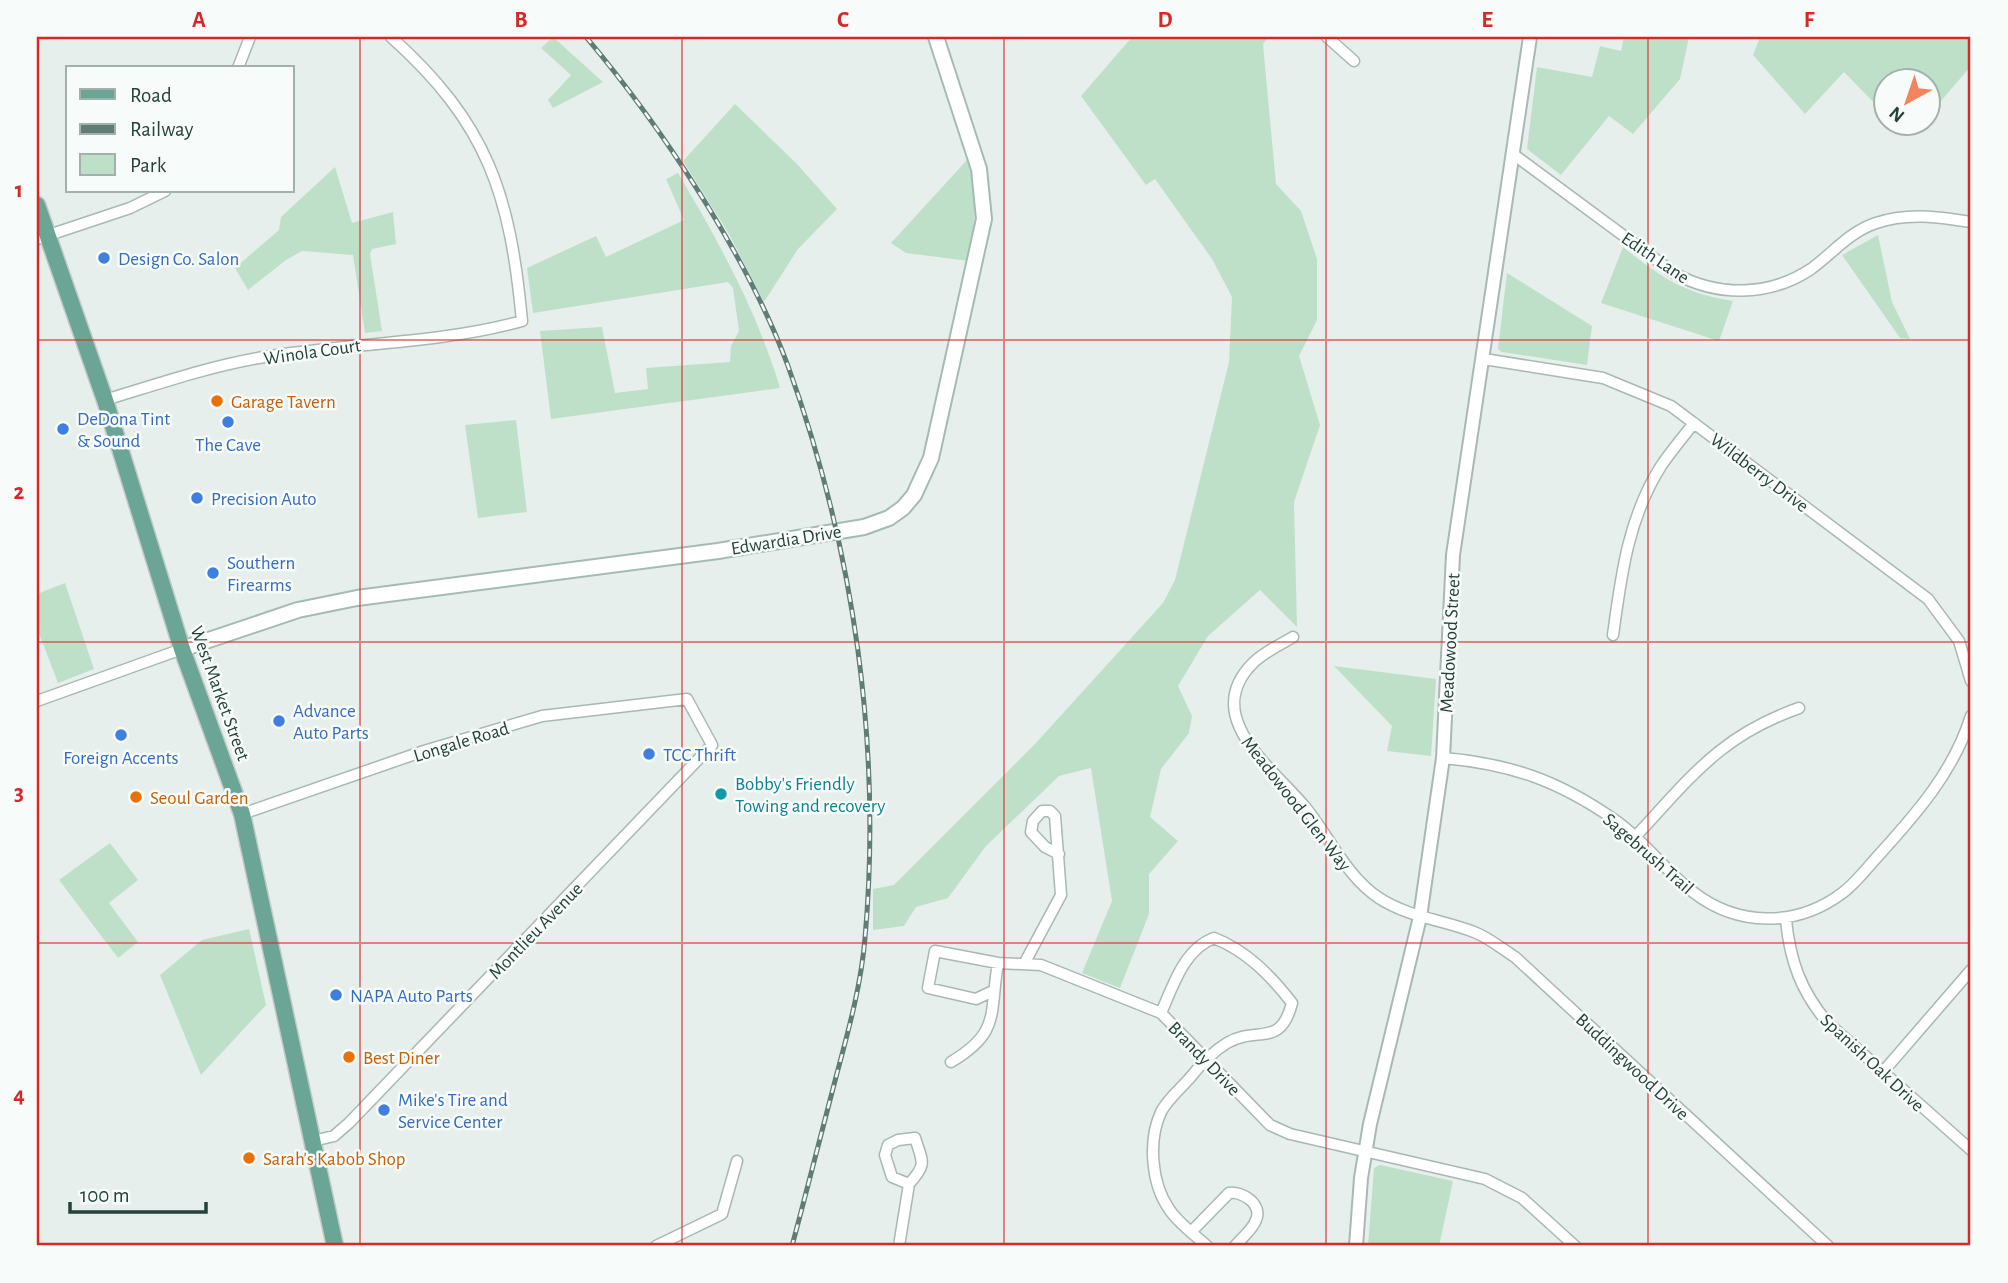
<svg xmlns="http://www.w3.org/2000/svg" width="2008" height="1283" viewBox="0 0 2008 1283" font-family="'Alegreya Sans',sans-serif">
  <rect width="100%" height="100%" fill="#e6efeb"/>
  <path fill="#bfe0c8" d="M553,37L603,82L553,108L548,100L571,75L541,48Z
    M1132,37H1269L1263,44L1276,184L1301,211L1317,259V320L1299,356L1320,425L1294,502L1297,627L1260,590L1208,636L1178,686L1192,716L1189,733L1161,769L1150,817L1178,841L1149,874V914L1120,988L1082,973L1112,901L1091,768L1059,776L986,846L948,898L916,907L904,926L873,930V889L894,885L1035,744L1163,603L1175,580L1229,362L1232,297L1212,259L1155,179L1146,185L1081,96Z
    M1624,37H1689L1680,79L1633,134L1609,116L1561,175L1527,149L1537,67L1592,77L1600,46L1621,51Z
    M1760,37H1971V66L1928,116L1927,80H1885V114L1844,72L1805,114L1753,55Z
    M735,104L797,164L837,209L798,249L764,302L729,234L683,161Z
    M967,160C979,194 975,226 969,261L906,253L891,243Z
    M335,167L352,223L393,212L396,244L372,249L370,254L382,331L365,333L353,255L302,251L286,260L248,290L235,268L279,230L281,217Z
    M678,173C719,242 757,311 780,388L551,419L540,331L602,327L615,393L648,389L646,368L730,362L731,346L739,331L733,288L728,282L533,313L527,268L596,236L606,257L684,220L666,179Z
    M1878,235L1892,302L1910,339L1900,338L1842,255Z
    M1623,247C1662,278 1683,293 1733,301L1719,341L1601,303Z
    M1507,273L1592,326L1587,365L1502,352L1498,349Z
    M516,420L527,512L478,518L465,425Z
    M65,583L94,669L58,683L37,628V594Z
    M1334,666L1436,679L1431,756L1387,751L1392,726Z
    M110,843L138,880L109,903L138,942L118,958L59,880Z
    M249,929L266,1005L201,1075L160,975L202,940Z
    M1380,1165L1453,1181L1439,1246H1368L1374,1168Z"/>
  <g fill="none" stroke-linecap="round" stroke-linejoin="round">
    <g stroke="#a8b8b2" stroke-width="13">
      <path id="minor" d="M1327,37L1354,61
        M238,68L250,37
        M1513,154L1674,273C1717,297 1769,297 1811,269C1833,253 1849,232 1876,223C1908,212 1939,217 1971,222
        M37,239L130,208L165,191
        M1484,359L1603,378L1671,406L1928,599L1959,641L1971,681
        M105,400C158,384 210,366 264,357C349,343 439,344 522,321C510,194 488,124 391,37
        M1613,635C1621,576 1628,518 1661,466C1671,451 1683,437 1694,423
        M1293,637C1280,645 1264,652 1253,663C1199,717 1274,769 1306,808C1330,838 1347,877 1379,898C1408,917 1443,920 1474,932C1488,937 1502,949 1515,957L1828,1246
        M37,701L182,649
        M1443,758C1512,764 1559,781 1615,820C1645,841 1665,871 1693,892C1738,927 1796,927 1841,894C1855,884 1866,869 1878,856C1917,813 1954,771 1971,716
        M242,814L424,751L542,716L687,699L712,745L349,1123L334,1136L313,1141
        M1636,836C1691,777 1720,736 1799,708
        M1786,920C1790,961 1801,991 1827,1022L1971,1150
        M1024,964L1061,895L1055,816L1050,811H1042L1033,821L1031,832L1045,847L1059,854
        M993,991L976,999L928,988L935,951L998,963L1041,965L1161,1013L1270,1125L1290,1134L1485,1179L1522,1198L1575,1246
        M1161,1013C1173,986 1184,949 1214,938C1247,951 1271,976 1292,1003C1280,1049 1258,1025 1227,1043C1212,1052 1200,1065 1189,1079C1180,1089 1167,1100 1161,1112C1148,1140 1151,1183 1169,1209C1178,1223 1195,1235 1207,1246
        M951,1062C1001,1032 989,1015 998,963
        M1882,1073L1971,970
        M915,1138C923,1163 927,1164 909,1184L892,1177L885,1155L888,1145L898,1140Z
        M1192,1231L1229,1193C1242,1191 1263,1204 1256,1220C1253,1229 1241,1239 1235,1246
        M656,1246L722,1214L737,1161
        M899,1246L909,1184"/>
    </g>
    <g stroke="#a8b8b2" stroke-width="16">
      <path id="tertiary" d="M1356,1246L1361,1178L1370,1124L1420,917L1443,758L1453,555L1530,37"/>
    </g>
    <g stroke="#a4bbb3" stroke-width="18">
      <path id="secondary" d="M182,649L298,610L357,598L718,551L864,527L889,518L903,508L914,495L931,458L984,219L979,169L936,37"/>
    </g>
    <g stroke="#c2cac8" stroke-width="19">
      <path id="primary" d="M37,205L105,400L182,649L242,814L335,1246"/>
    </g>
    <use href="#minor" stroke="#fff" stroke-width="10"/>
    <use href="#tertiary" stroke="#fff" stroke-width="12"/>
    <use href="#secondary" stroke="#fff" stroke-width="14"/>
    <use href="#primary" stroke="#6aa596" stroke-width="16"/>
    <g stroke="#5f7d75" stroke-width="5">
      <path id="rail" d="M586,37C661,126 748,257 788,366C854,548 882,746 865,938C861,986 848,1032 836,1077C821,1134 807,1190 792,1246"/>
    </g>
    <use href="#rail" stroke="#f7fbf9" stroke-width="2.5" stroke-dasharray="8" stroke-linecap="butt"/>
  </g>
  <path fill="none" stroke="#d62828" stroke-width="2" stroke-opacity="0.55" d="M360,37V1246M682,37V1246M1004,37V1246M1326,37V1246M1648,37V1246M37,340H1971M37,642H1971M37,943H1971"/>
  <g fill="#3f7fe0" stroke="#f7fbf9" stroke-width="2.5">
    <circle cx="104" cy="258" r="7"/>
    <circle cx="228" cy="422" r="7"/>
    <circle cx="63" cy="429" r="7"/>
    <circle cx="197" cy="498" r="7"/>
    <circle cx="213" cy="573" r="7"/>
    <circle cx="279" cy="721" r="7"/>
    <circle cx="121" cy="735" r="7"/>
    <circle cx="649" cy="754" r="7"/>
    <circle cx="336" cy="995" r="7"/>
    <circle cx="384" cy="1110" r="7"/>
  </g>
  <g fill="#e8710a" stroke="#f7fbf9" stroke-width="2.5">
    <circle cx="217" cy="401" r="7"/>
    <circle cx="136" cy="797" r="7"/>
    <circle cx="349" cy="1057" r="7"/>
    <circle cx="249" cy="1158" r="7"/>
  </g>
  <circle fill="#0f9aa8" stroke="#f7fbf9" stroke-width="2.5" cx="721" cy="794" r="7"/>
  <g text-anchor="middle" stroke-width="5" stroke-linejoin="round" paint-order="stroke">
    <g font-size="19" fill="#24423a" stroke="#f7fbf9">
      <text transform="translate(1656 257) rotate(34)" y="7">Edith Lane</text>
      <text transform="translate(312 351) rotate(-8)" y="7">Winola Court</text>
      <text transform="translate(1760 472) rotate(37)" y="7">Wildberry Drive</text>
      <text transform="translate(786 539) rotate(-9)" y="7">Edwardia Drive</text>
      <text transform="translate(1449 643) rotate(-87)" y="7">Meadowood Street</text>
      <text transform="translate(221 693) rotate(70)" y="7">West Market Street</text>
      <text transform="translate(461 741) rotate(-17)" y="7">Longale Road</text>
      <text transform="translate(1297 803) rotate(52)" y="7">Meadowood Glen Way</text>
      <text transform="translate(1649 853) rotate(41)" y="7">Sagebrush Trail</text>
      <text transform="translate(535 930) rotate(-46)" y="7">Montlieu Avenue</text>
      <text transform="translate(1205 1058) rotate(46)" y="7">Brandy Drive</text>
      <text transform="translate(1873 1062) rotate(43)" y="7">Spanish Oak Drive</text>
      <text transform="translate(1633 1066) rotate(43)" y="7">Buddingwood Drive</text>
    </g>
    <g font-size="19" fill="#366cbe" stroke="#f7fbf9" text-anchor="start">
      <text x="118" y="265">Design Co. Salon</text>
      <text x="77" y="425">DeDona Tint<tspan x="77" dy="22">&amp; Sound</tspan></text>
      <text x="228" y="451" text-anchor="middle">The Cave</text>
      <text x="211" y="505">Precision Auto</text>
      <text x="227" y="569">Southern<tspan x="227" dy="22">Firearms</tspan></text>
      <text x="293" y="717">Advance<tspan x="293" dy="22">Auto Parts</tspan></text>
      <text x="663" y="761">TCC Thrift</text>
      <text x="121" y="764" text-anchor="middle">Foreign Accents</text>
      <text x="350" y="1002">NAPA Auto Parts</text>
      <text x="398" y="1106">Mike's Tire and<tspan x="398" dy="22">Service Center</tspan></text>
    </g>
    <g font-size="19" fill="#c56008" stroke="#f7fbf9" text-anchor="start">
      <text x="231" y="408">Garage Tavern</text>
      <text x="150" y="804">Seoul Garden</text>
      <text x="363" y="1064">Best Diner</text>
      <text x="263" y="1165">Sarah's Kabob Shop</text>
    </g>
    <g font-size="19" fill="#0d838f" stroke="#f7fbf9" text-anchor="start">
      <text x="735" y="790">Bobby's Friendly<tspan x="735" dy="22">Towing and recovery</tspan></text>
    </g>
  </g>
  <rect width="2008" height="1283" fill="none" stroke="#f7fbf9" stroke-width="77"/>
  <rect x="66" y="66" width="228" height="126" fill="#f7fbf9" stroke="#a3b1ad" stroke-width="2"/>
  <rect x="80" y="89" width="35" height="10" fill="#6aa596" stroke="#a3b1ad" stroke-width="2"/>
  <text x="130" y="102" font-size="21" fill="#24423a">Road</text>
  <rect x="80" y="124" width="35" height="10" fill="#5f7d75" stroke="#a3b1ad" stroke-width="2"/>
  <text x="130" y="136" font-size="21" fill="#24423a">Railway</text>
  <rect x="80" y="154" width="35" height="21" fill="#bfe0c8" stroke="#a3b1ad" stroke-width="2"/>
  <text x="130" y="172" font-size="21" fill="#24423a">Park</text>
  <g transform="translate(1907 102) rotate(220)"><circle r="33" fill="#f7fbf9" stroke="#a3b1ad" stroke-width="2"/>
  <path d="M0-5L12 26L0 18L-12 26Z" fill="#f4845f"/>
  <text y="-10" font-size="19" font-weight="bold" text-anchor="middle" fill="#24423a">N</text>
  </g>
  <path d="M70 1202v10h136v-10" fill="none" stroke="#24423a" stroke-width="3.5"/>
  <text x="80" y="1202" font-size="21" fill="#24423a" stroke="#f7fbf9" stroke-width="5" paint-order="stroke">100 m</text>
  <rect x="38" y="38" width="1931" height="1206" fill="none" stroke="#d62828" stroke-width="2.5"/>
  <g font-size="23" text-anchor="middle" font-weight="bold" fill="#d62828">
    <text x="199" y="27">A</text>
    <text x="521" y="27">B</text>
    <text x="843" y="27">C</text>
    <text x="1165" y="27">D</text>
    <text x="1487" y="27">E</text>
    <text x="1809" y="27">F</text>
    <text x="19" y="197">1</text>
    <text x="19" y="499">2</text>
    <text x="19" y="800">3</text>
    <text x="19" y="1102">4</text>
  </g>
</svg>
